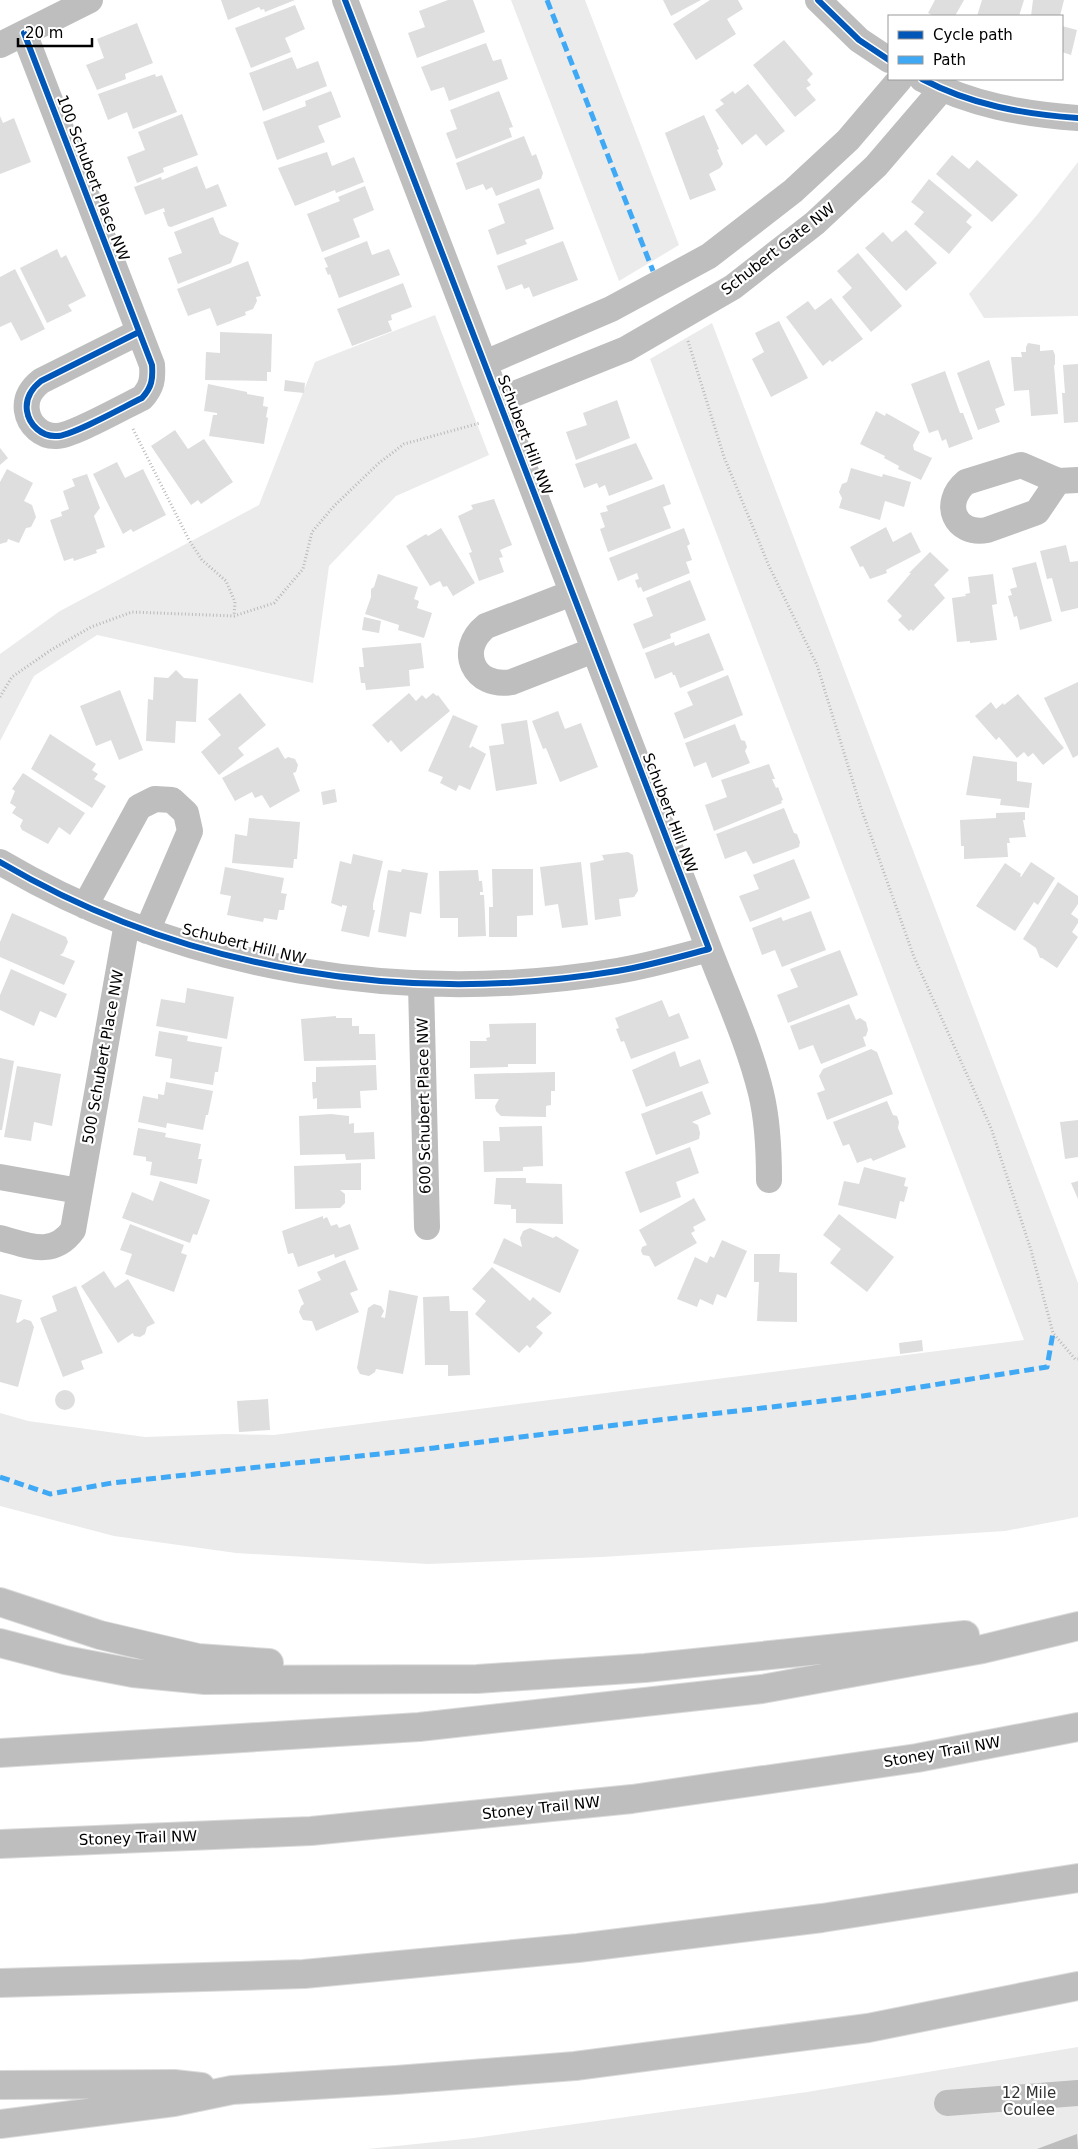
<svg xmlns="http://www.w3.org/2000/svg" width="1078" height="2149" viewBox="0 0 1078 2149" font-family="'DejaVu Sans',sans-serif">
  <rect width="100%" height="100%" fill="#fff"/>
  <path fill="#ebebeb" d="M511,0H585L679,245L619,281Z
    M1078,162V316L984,318L969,294L1037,215Z
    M435,315L489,455L396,496L329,566L313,683L97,635L34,676L0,741V654L60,611L259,505L315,362Z
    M712,323L1078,1283V1517L1005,1531L602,1557L428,1564L236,1553L114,1536L0,1506V1413L28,1421L145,1437L226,1434L274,1435L1024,1340L650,359Z
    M1078,2047V2149H367L474,2138L807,2092Z"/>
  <path fill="#bdbdbd" d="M1077,2134L1078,2149H1037Z"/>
  <path fill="#dedede" d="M221,0H295L265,12L264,9L261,10L259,7L228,20Z
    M448,0H473L485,32L417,58L408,33L425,27L419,11Z
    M663,0H701L671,16Z
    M710,0H738L743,9L727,19L736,34L696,60L673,24Z
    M935,0H964L955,16H934L928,13Z
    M982,0H1024L1019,16H977Z
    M1033,0H1064L1060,16H1031Z
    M295,5L305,29L285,38L291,52L251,68L235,28Z
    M137,23L153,63L125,74L126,79L97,90L86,65L104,58L97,39Z
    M1062,26L1077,30L1071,55L1062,52Z
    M784,40L813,74L807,80L811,85L806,88L816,100L795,117L753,65Z
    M486,43L493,61L501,59L508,79L449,101L444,87L431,91L421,67Z
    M292,57L297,69L318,61L327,86L263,111L249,73Z
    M155,74L156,77L162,75L177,112L133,129L127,112L108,120L98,94Z
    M748,84L785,131L766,146L756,134L742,145L715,110L724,104L720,100L733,91L735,94Z
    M331,91L341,117L318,126L325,142L277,160L263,122L306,106L305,101Z
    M499,91L513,127L509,128L512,137L456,159L446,133L457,129L450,110Z
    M182,114L198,155L163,168L164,172L137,183L127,157L145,150L138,132Z
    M704,115L719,149L717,150L723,164L720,168L709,174L716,190L690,200L665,133Z
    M0,116L3,123L14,118L31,162L0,174Z
    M524,136L532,156L536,154L543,173L541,179L496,196L492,187L486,190L483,184L466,190L456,163Z
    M327,152L332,166L354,157L364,182L336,193L335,190L295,206L278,168Z
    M952,155L969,169L977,160L1018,195L992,222L936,174Z
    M197,166L206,189L218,184L227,206L171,227L168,226L163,212H165L164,208L145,215L134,187L161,177L162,180Z
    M929,179L972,215L966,222L972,227L949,254L914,224L924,212L911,202Z
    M365,186L374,210L353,219L360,237L322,252L307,214L340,201L338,197Z
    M539,188L554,229L525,240L527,244L497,255L488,230L505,223L498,204Z
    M213,217L220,234L239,243L231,263L178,284L168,258L182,253L174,232Z
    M906,230L937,263L906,291L865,248L883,232L892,242Z
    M367,241L372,255L389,249L400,275L339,298L330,274L328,275L325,268L328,267L324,258Z
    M563,241L578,280L533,297L529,287L524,289L522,284L506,290L497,266Z
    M57,249L61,258L66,255L86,296L68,305L72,311L47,323L20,268Z
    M858,253L902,306L871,332L842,297L852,288L837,271Z
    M248,261L261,296L256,297L257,301L253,309L245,312L246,315L217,326L210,308L188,316L177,289Z
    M15,269L45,329L21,341L11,322L0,327V277Z
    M403,283L412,307L391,315L392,320L388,321L392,331L352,346L337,309Z
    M831,298L863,339L832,362L830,360L823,366L786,317L808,301L815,310Z
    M779,321L808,378L771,397L752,359L764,352L755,333Z
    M220,332L272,334L271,372H267V381L205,380L206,352L220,353Z
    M1028,343L1040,345V351L1053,350L1055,355V365H1054L1058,414L1031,416L1029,390L1014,391L1011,357H1022L1021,352H1026V347Z
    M989,360L1005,405L995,409L1000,422L978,430L957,373Z
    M1078,364V422L1064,423L1062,393H1065L1063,365Z
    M945,371L960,413H963L973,439L949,448L946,439L942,441L938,430L929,433L911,384Z
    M285,380L305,383L304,393L284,391Z
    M208,384L247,392V394L264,397L263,406L268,407L266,417L268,418L264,444L209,436L213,415H217V413L204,411Z
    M617,400L630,438L576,460L566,432L587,425L583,413Z
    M876,411L885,416L886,413L920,432L913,445L914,450L932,458L921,480L898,469L899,466L884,458L885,456L860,444Z
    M175,430L188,449L204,439L233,482L201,504L198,500L191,505L151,446Z
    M636,443L653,479L609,496L605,485L599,488L597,483L584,488L575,464Z
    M0,448L8,458L0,465Z
    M117,462L125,478L143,469L166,515L133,532L131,529L123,534L93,474Z
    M851,468L882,477L883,474L911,482L904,507L885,501L880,520L839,508L842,498L839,492L842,484L847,482Z
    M7,469L33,483L24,501L32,505L36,517L31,527L26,528L19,543L8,539L7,542L0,544V482Z
    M87,474L100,508L94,516L105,547L96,550L97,553L74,561L73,558L64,561L50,520L62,516L61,512L69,509L63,491L75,486L72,479Z
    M664,484L671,504L663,507L671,528L608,552L600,529L605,527L600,513L608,511L606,506Z
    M494,499L512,545L500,550L503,557L499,558L504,572L479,581L469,553L472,552L458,516L473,509L471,505Z
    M886,527L893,542L911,532L921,552L886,570L887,573L870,579L863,566L860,567L850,547Z
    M441,528L475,583L453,596L447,586L443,587L440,581L430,586L406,546L426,534L428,536Z
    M684,528L690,544L687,546L692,560L686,562L690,573L643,592L641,587L638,588L635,580L639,579L637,573L618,581L609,558Z
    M1066,545L1070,562L1078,561V608L1061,612L1052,578L1047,579L1040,551Z
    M930,552L949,570L934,585L945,598L913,631L911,629L909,631L898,620L902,616L887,601L911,573H909Z
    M1036,562L1052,621L1020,630L1017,616L1014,617L1008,596L1012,595L1010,589L1017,587L1012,568Z
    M378,574L418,587L414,599L419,601L417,608L432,613L424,638L398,630L399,625L365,614L371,597V589L374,587Z
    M993,574L997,604L992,605L997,640L970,643V641L957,642L952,598L966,596L965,594L970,593L968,577Z
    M690,580L706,620L670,634L671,638L643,649L633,624L653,616L646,598Z
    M364,617L381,621L379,633L362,630Z
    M709,633L724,670L680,688L675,675H673L672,672L655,679L645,653L674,642L675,646Z
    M421,643L424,668L409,670L410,686L366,690L365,683H361L359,667H364L362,648Z
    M176,670L184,678L198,679L196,722L176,721L175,743L146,741L148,699L153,700L154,677L168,678Z
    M728,675L743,715L684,739L674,713L693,705L687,692Z
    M1078,682V755L1073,758L1044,698Z
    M120,690L143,750L119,760L111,740L96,746L80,706Z
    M240,693L266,725L238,748L244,755L219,775L201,752L221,735L208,719Z
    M409,693L416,701L422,695L426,699L433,693L437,696L438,695L450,711L401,752L391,740L388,743L372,725Z
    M1018,694L1064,748L1043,765L1033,753L1028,757L1024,752L1017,758L999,737L996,740L975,716L991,702L996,709L1003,703L1004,705Z
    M558,711L565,729L581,723L598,767L560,782L546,748L543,749L532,721Z
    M453,715L478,726L469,747L471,748L472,746L486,754L470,790L459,785L456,791L440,783L443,777L428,771Z
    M527,720L537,784L496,791L489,746L504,744L501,724Z
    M735,724L741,740L745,741L747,747L745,751L750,763L712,778L706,762L694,767L685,743Z
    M50,734L96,764L92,770L98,774L94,779L106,786L92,808L31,769Z
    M278,747L285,759L288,757L295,759L298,765L296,772L293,773L300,791L270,808L262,795L255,798L252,792L235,801L222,778Z
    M973,756L1017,762V781L1032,783L1029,808L1000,805L1001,799L966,795Z
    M769,764L775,779H772L776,788L778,787L783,800L781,801L782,803L714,831L705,805L727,797L721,780Z
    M23,773L85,813L70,835L59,827L48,844L22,830L20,826L23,820L12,813L16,807L10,803L15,791L12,789Z
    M335,789L337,802L323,805L321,792Z
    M784,808L794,833L797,834L800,842L799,847L753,864L746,851L725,859L716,834Z
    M1025,812V820H1023L1026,837L1009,838L1010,843H1007L1008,857L964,859V846H961L960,820L996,818V813Z
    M249,818L300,822L297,859H294L293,868L232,863L235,834L247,836Z
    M628,852L633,855L638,891L634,897L619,899L621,916L595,920L590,863L604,860L602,855Z
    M353,854L383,861L373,904V910H375L369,937L341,931L347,906L342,905V907L331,903L340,861L351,864Z
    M794,859L810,898L750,922L739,896L759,889L753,875Z
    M581,862L588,925L562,928L558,904L545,906L540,867Z
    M1031,862L1055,878L1038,905L1034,902L1015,931L976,906L1005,863L1021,874L1020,876L1021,877Z
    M225,867L284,878L281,893L287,894L286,897L284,910H279L277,920L264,918L263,922L227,915L231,896L220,894Z
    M402,869L428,873L421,914L410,912L406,937L378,932L388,870L401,872Z
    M492,869H533V915L517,916V937H489V907H493Z
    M478,870L479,881H482L483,892H480V895H484L486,936L458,937V918H440L439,871Z
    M1058,882L1078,896V904L1071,914L1078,919V923L1072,932L1078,937L1057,968L1042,958H1040L1036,948L1023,939Z
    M811,911L826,950L782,967L775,950L762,955L752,928L781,917L783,921Z
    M12,913L66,937L68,942L63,953L60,955L75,961L64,985L0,957V942Z
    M840,950L858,995L788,1023L777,995L798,987L790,969Z
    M11,969L67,994L56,1018L40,1011L34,1026L0,1010V995Z
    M187,988L234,997L227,1039L156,1026L161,999L185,1003Z
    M662,1000L669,1017L679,1013L689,1038L631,1059L624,1041L621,1042L616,1029L619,1028L615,1018Z
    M849,1004L856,1020L860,1018L866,1022L868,1030L866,1036L863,1037L866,1046L821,1064L813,1045L799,1050L790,1026Z
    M336,1016V1018H352V1026H359V1034H375L376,1060L304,1061L301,1019Z
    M536,1023V1064H508V1067L470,1068V1041H487L486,1038L490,1037L489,1024Z
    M159,1031L188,1036L187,1041L222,1047L218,1072H215L213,1085L170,1078L172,1059L155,1056Z
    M871,1049L877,1052L893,1094L827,1120L817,1093L825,1090L819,1076L823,1069Z
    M675,1051L680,1067L700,1059L709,1083L646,1107L632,1070Z
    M0,1058L14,1061L2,1130H0Z
    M376,1065L377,1090L360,1091L361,1108L317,1109V1098L313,1099L312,1082H316V1067Z
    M17,1066L61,1074L52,1126L34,1122L31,1141L4,1137Z
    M555,1072V1091H551V1105L546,1106V1117L501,1116L496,1111L495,1106L499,1099H475L474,1074Z
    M166,1082L213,1091L208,1115H206L203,1130L167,1123L166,1128L138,1122L143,1096L158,1099V1094L164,1095Z
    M702,1091L711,1114L692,1122L698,1125L700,1133L699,1139L656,1155L641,1114Z
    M887,1101L893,1115L897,1116L899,1122L898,1128L906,1147L873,1161L871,1158L857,1163L849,1144L843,1146L833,1122Z
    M331,1114L349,1116V1124L354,1123V1133L374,1132L375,1159L346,1160L345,1154L300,1155L299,1116Z
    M1078,1120V1157L1065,1159L1060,1122Z
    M542,1126L543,1166L523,1167V1171L484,1172L483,1141H500L499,1127Z
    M138,1128L166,1133L165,1137L201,1144L198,1159H202L197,1184L150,1175L152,1162L146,1161V1157L133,1155Z
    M690,1147L699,1173L676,1182L681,1197L640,1213L625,1172Z
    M361,1163V1190H340L345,1194V1203L340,1208L295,1209L294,1166Z
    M864,1167L906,1178L904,1186L908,1187L904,1202L900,1201L896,1219L838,1205L844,1181L859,1184Z
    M496,1178H526V1183L562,1184L563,1224L516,1223V1209H511V1205L494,1204Z
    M160,1181L210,1200L197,1235L193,1234L190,1243L122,1218L132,1192L153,1201Z
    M1078,1181V1199L1071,1183Z
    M694,1198L706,1220L693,1227L695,1231L691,1233L697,1243L655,1267L649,1256L643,1255L641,1251L642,1247L647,1245L639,1230Z
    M839,1214L894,1257L867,1292L830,1263L841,1249L823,1235Z
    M323,1216V1219L327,1217L331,1226L337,1224L339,1228L350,1224L359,1249L335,1258L334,1254L298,1267L293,1253L288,1254L282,1231Z
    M130,1224L184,1245L181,1253L187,1255L174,1292L125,1274L132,1254L120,1250Z
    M530,1228L553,1238L556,1236L579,1250L560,1293L493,1263L504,1238L522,1247L520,1238L523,1231Z
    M722,1240L747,1251L726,1298L717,1294L713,1305L700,1299L697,1307L677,1299L695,1257L707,1263L710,1256L714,1258Z
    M754,1254H780L779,1272L797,1273V1322L757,1321L759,1282H754Z
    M345,1260L358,1290L350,1293L359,1312L316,1331L312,1321L303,1320L299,1312L301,1306L304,1304L298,1290L321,1280L317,1272Z
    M492,1267L530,1301L533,1297L552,1313L536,1327L543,1333L530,1348L527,1345L519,1353L475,1314L486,1301L472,1289Z
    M104,1271L115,1288L128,1279L155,1323L147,1327L145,1334L140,1337L134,1336L133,1333L118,1343L81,1286Z
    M76,1286L103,1353L81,1361L84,1369L63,1377L40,1318L57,1311L52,1296Z
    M389,1290L418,1296L403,1374L376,1369L375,1372L369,1376L360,1374L357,1368L368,1308L374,1304L381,1306L384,1311L381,1317L385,1318Z
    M0,1294L22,1300L16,1322L18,1323L24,1319L31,1321L34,1327L18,1387L0,1382Z
    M449,1296L450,1311H468L470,1375L448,1376V1365H425L423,1297Z
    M922,1340L923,1351L900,1354L899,1343Z
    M55 1400a10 10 0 1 1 20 0a10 10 0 1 1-20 0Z
    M268,1399L270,1430L239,1432L237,1401Z"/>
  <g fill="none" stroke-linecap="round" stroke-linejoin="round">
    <g stroke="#dbdbdb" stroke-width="30">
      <path id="highway" d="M0,1602L100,1635L198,1658L269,1663
        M0,1643L65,1660L133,1673L205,1680L477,1679L645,1668L965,1635
        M0,1753L419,1727L762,1689L983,1649L1078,1626
        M0,1844L311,1831L632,1799L917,1758L1078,1727
        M0,1983L304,1974L578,1948L822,1918L1078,1878
        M0,2085L174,2084L201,2087
        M0,2124L174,2102L232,2090L396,2080L575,2066L868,2028L1078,1986"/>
    </g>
    <path stroke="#b9b9b9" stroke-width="3" stroke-dasharray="1 2.5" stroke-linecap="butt" d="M688,341L724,457L769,566L817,665L861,808L914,957L991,1128L1031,1250L1053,1333L1075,1359H1078
      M133,429L189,540L202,560L226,581L235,602L234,616
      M0,697L12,677L51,650L91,627L132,612L234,616L274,603L303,569L312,532L334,506L379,463L404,444L480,423"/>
    <path stroke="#bebebe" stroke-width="26" d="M818,0L859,40L889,60
      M24,33L152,365C153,379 152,387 142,398C125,406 72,436 57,436C42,437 29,425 27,411C25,398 31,389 41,381L139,332
      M0,45L90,0
      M922,79C971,105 1023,114 1078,118
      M485,363L611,309L709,256L793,191L848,140L900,79
      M499,400L626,349L733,287L815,223L876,166L942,89
      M1058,481L1037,512L987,530C955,536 941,503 966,482L1021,465L1058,481L1078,480
      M572,593L486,626C456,650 474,689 512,682L594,650
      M0,862C185,971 406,1006 617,971C648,966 679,957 709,949L345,0
      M85,906L139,807L155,799L172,800L186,813L190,831L147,931
      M709,949C727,996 749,1044 761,1093C768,1122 769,1151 769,1180
      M421,985L427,1227
      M0,1177L79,1191
      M0,1238C27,1245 53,1258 73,1230L127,923
      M947,2103L1078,2093"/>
    <use href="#highway" stroke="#bebebe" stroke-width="28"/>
    <path stroke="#3fa9f5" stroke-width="5" stroke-dasharray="10 5" stroke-linecap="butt" d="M547,0L653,271
      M0,1477L50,1494L112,1483L434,1448L616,1425L857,1397L1047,1367L1053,1333"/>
    <g stroke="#fff" stroke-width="9">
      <path id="cycleway" d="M818,0L859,40L889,60
        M24,33L152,365C153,379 152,387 142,398C125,406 72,436 57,436C42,437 29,425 27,411C25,398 31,389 41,381L139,332
        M922,79C971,105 1023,114 1078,118
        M0,862C185,971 406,1006 617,971C648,966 679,957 709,949L345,0"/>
    </g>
    <use href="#cycleway" stroke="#0057b8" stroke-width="6"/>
  </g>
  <g text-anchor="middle" stroke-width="4.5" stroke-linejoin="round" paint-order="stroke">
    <g font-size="15" fill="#000" stroke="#fff">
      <text transform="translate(93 178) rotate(69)" y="5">100 Schubert Place NW</text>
      <text transform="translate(778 249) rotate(-38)" y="5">Schubert Gate NW</text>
      <text transform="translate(525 435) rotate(69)" y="5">Schubert Hill NW</text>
      <text transform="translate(670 813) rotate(69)" y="5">Schubert Hill NW</text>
      <text transform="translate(244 944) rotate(14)" y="5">Schubert Hill NW</text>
      <text transform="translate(103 1057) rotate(-80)" y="5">500 Schubert Place NW</text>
      <text transform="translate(424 1106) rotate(-91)" y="5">600 Schubert Place NW</text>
      <text transform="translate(942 1752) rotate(-10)" y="5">Stoney Trail NW</text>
      <text transform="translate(541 1808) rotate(-6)" y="5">Stoney Trail NW</text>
      <text transform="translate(138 1838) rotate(-2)" y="5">Stoney Trail NW</text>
    </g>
    <g font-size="15" fill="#313131" stroke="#fff">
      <text x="1029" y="2098">12 Mile<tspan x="1029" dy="17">Coulee</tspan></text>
    </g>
  </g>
  <rect x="888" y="15" width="175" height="65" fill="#ffffff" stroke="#999999"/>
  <rect x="898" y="31" width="25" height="8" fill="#0057b8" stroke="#999999"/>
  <text x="933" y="40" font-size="15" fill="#000000">Cycle path</text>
  <rect x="898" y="56" width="25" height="8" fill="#3fa9f5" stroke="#999999"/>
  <text x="933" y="65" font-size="15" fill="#000000">Path</text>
  <path d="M18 38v8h74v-8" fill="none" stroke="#000000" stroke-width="2.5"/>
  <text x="25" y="38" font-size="15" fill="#000000" stroke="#ffffff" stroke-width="4" paint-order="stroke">20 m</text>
</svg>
